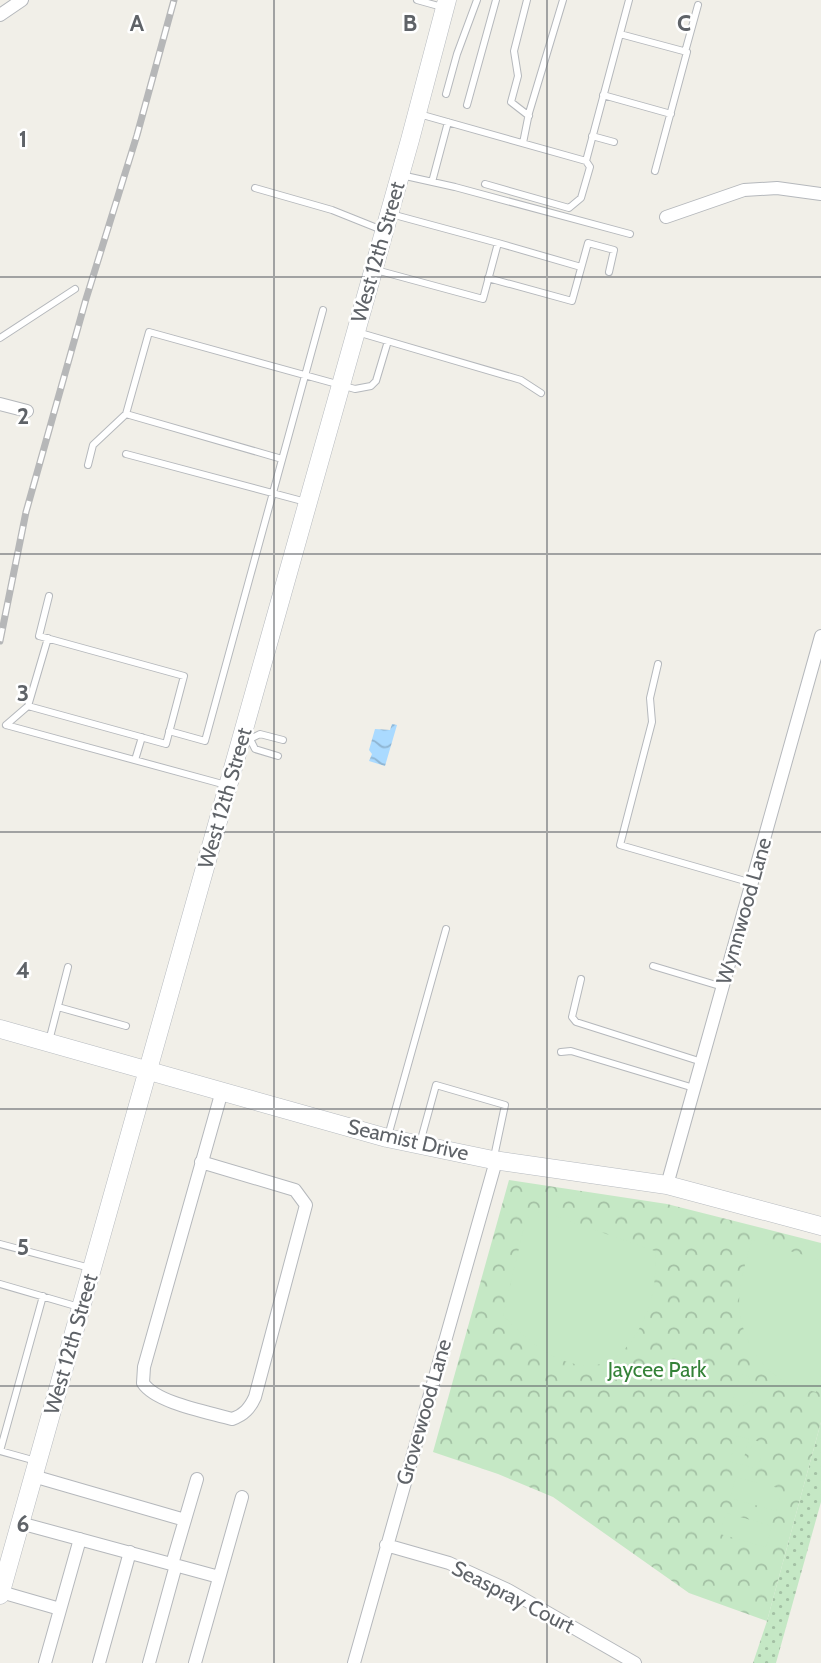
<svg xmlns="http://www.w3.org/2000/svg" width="821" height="1663" viewBox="0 0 821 1663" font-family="Cabin,sans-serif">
  <defs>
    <pattern id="grass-dots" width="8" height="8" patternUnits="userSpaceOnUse" patternTransform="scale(1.75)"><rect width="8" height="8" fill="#c5e8c5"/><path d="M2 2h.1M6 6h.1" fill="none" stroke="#a3c0a4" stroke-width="1.8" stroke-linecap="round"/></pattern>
    <pattern id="park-crowns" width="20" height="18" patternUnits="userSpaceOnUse" patternTransform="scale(1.75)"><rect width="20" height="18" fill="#c5e8c5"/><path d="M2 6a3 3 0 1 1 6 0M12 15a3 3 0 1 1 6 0" fill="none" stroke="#a3c0a4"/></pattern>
    <pattern id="water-waves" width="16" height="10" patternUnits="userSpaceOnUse" patternTransform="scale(1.75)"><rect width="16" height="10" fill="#aadaff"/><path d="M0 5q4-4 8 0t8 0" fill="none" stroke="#8eb4d2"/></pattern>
  </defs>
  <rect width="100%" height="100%" fill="#f1efe8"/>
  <path fill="url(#grass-dots)" d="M821,1422V1502L776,1663H753L767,1621Z"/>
  <path fill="url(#park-crowns)" d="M509,1180L667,1204L821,1243V1422L767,1621L689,1593L553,1497L498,1474L433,1452Z"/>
  <path fill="#c5e8c5" d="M537,1212L546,1213L655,1251C657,1279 653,1304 639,1329C602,1397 541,1357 503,1315L525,1223L532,1213Z
    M752,1240L821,1260V1374L816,1392C805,1389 794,1387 785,1382C752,1363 735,1324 740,1288C742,1272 748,1256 752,1240Z
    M740,1374L748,1376C759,1390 751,1411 732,1405Z
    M737,1436L749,1439L742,1465L730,1462Z
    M753,1440L765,1443L758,1469L746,1466Z
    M736,1477L782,1489L776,1511L730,1498Z
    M726,1513L772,1526L766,1547L720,1534Z"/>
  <path fill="url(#water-waves)" d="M392,724L397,725L385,766L369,761L372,754L369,750L375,729L390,730Z"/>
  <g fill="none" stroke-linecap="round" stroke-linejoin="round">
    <g stroke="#b5b8bc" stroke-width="8">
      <path id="lane" d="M417,0L442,7
        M527,0L514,51L518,76L511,102L529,116
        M620,34L687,52L655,171
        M685,52L698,5
        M446,94L457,54L477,0
        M603,95L671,114
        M467,105L496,0
        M419,114L586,161
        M592,136L614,142
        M523,143L529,113L563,0
        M401,175L455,187L630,234
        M432,182L448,122
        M485,184L569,208L581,198L590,167L586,161L629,0
        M255,188L332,210L382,230
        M498,243L581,267
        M376,270L483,299L498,243L391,214
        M488,278L572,301L588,243L614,250L609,272
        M357,332L521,380L541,393
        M0,338L75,289
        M126,414L149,332L355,389L371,386L376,381L388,341
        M126,454L306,502
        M88,465L93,445L126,414L282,459
        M658,664L650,698L652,722L620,845L752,883
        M28,706L166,744L184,676L39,636L49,596
        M6,725L226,785
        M6,725L28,706L48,638
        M169,731L205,741L323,310
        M245,737L250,739L260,734L283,740
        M250,739L255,749L278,756
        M135,760L142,737
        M653,966L723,987
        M581,979L572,1017L576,1022L702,1062
        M58,1007L126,1026
        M49,1041L68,967
        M561,1052L571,1051L694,1088
        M388,1136L446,929
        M420,1143L436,1085L505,1105L494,1157
        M0,1244L90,1268
        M0,1284L79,1307
        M36,1461L0,1451L43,1296"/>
    </g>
    <g stroke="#b5b8bc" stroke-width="14">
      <path id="street" d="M0,15L22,0
        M666,217L744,190L777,188L821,194
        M0,404L27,411
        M201,1162L295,1190L306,1205L255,1397C250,1408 244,1415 232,1419C208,1412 156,1403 143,1383L144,1367L222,1091
        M667,1185L821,636
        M33,1476L185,1520
        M20,1523L219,1577
        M386,1545L449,1563L508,1590L635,1663
        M172,1564L197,1479
        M1,1592L60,1609
        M45,1663L80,1539
        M99,1663L130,1552
        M149,1663L176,1565
        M195,1663L242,1497
        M354,1663L496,1161"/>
    </g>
    <g stroke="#b6babf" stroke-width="19">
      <path id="secondary" d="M0,1029L387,1138L493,1160L667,1185L821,1226
        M0,1595L410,140L447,0"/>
    </g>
    <use href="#lane" stroke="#fff" stroke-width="6"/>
    <use href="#street" stroke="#fff" stroke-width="12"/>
    <use href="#secondary" stroke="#fff" stroke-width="18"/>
    <g stroke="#b6b7b8" stroke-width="7">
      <path id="rail" d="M0,641L26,512L86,299L137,135L174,0"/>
    </g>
    <use href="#rail" stroke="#fff" stroke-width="4.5" stroke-dasharray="13" stroke-linecap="butt"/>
  </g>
  <path fill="none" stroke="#5f6368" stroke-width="2" stroke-opacity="0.55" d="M274,0V1663M547,0V1663M0,277H821M0,554H821M0,832H821M0,1109H821M0,1386H821"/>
  <g text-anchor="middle" stroke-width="5" stroke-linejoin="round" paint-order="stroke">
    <g font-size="21" fill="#5f6368" stroke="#fff">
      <text transform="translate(378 252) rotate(-74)" y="7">West 12th Street</text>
      <text transform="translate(225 798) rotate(-74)" y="7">West 12th Street</text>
      <text transform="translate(744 911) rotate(-74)" y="7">Wynnwood Lane</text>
      <text transform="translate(408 1140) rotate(13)" y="7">Seamist Drive</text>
      <text transform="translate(71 1344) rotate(-74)" y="7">West 12th Street</text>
      <text transform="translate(424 1412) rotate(-74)" y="7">Grovewood Lane</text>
      <text transform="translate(513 1597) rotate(27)" y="7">Seaspray Court</text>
    </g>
    <g font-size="21" fill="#348238" stroke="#fff">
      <text x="657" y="1377">Jaycee Park</text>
    </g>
  </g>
  <g font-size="23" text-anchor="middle" font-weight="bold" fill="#5f6368" stroke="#fff" stroke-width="5" stroke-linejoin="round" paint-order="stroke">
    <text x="137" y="31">A</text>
    <text x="410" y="31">B</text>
    <text x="684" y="31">C</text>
    <text x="23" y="147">1</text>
    <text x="23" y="424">2</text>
    <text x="23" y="701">3</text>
    <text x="23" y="978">4</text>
    <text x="23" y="1255">5</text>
    <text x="23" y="1532">6</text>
  </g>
</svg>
